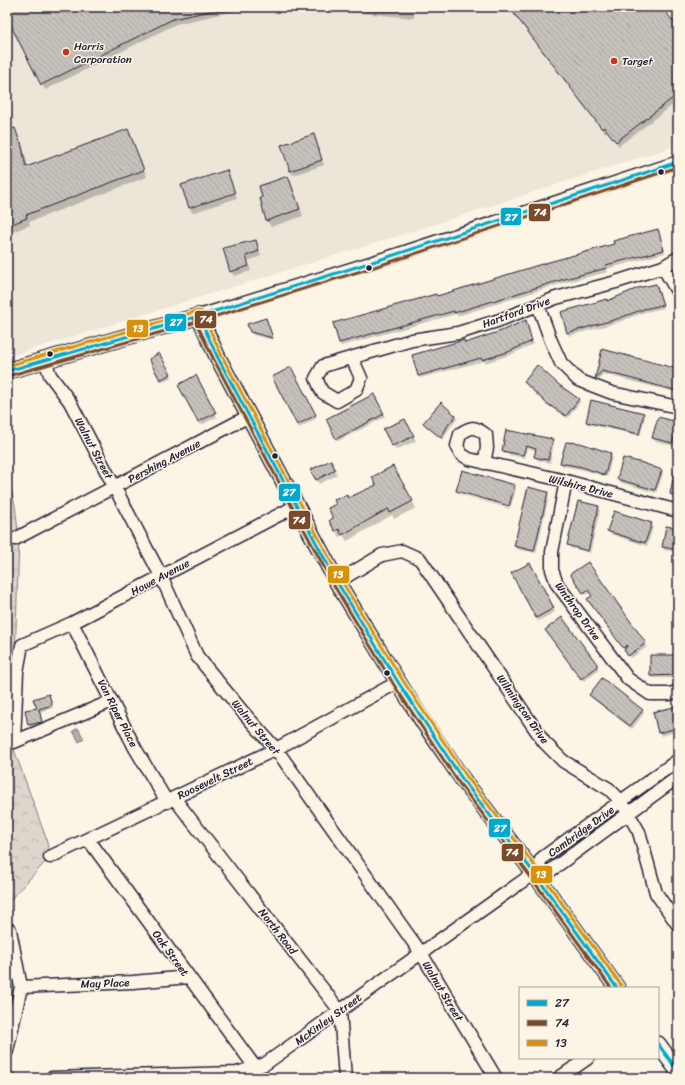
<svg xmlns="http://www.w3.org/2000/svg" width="685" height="1085" viewBox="0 0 685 1085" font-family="Sriracha,sans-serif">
  <defs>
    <pattern id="park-crowns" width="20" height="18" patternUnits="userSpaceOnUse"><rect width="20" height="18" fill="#dcd6cc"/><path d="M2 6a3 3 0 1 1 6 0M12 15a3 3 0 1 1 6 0" fill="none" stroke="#bcb7b0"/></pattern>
    <pattern id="water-ripples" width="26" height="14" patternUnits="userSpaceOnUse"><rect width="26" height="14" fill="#b2adab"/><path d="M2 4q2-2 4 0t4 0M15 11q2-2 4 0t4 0" fill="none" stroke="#908c8c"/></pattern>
    <pattern id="building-back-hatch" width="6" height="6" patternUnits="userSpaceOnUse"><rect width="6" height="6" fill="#c6c1bb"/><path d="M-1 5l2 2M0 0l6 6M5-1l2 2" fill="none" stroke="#aaa6a2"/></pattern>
  </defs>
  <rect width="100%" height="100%" fill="#fcf5e5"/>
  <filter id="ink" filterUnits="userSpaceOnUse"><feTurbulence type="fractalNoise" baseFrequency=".025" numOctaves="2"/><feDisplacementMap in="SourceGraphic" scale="8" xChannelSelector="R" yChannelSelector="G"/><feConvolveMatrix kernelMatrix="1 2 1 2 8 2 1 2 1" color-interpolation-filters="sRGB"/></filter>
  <g filter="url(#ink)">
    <path fill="#ece5d8" d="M7,7H675L678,11V145L417,230L7,357Z"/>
    <path fill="url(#park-crowns)" stroke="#7f7c84" d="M7,475L15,505L19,540L12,744L46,838L50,857L10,900V930L21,986L7,1048Z"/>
    <path fill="url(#water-ripples)" stroke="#78757e" d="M78,728L84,739L79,742L73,731Z"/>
    <path fill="#0003" d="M7,7H253L176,24L45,90L7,15Z
      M295,7H415L414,18Z
      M509,7H661L678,30V101L619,146L607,131L605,133Z
      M14,129L24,150L28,167L127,130L147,177L29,222L30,225L7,234V132Z
      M313,136L324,165L293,175L290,171Z
      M227,171L237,198L192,213L182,186Z
      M287,177L291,183L303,216L271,227L267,221L264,197Z
      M658,230L665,253L607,269L608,272L563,283L457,316L456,314L341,346L339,343Z
      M256,241L261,256L248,261L251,271L234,276L231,271Z
      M657,289L664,308L645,312L619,322L569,336L568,333Z
      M267,322L273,340L253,335L251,332Z
      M526,322L533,344L510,355L485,363L484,361L420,378L418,375L465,344L502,332Z
      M603,351L678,370V393L603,374L598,381L596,378Z
      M159,355L172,377L162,382L150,359Z
      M290,368L317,418L299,428L273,377Z
      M196,377L217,417L201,425L179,385Z
      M525,382L579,399L580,402L568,418L549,406Z
      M374,396L385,417L338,441L327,420Z
      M643,413L645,417L640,436L588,424L587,421Z
      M456,416L457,419L449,429L443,440L426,427L424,423Z
      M405,420L416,441L396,450L385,430Z
      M678,423V436L673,446L655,441L653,438Z
      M552,440L554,443L550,463L537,460L536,457L537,451L527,448L525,458L505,454L503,451Z
      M611,454L612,457L607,477L584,470L563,466L561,463Z
      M333,466L337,475L319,484L312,471Z
      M393,467L416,508L394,519L392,515L347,541L343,535L339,537L331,521L377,485Z
      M661,471L663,474L656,493L619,482L618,479Z
      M463,472L514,486L516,489L511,506L458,491V493L457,491Z
      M678,475V499L672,497L671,494Z
      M528,488L547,493L549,496L536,553L516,549L515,546Z
      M458,493L510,508V509L459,494Z
      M599,507L600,510L590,553L570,548L568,545Z
      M651,524L653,527L647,546L610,534L608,531Z
      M678,529V552L664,550L663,546Z
      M587,563L647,647L631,658L590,602L593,596L590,593L585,595L573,578Z
      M530,565L555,612L538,621L513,574Z
      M562,619L599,670L584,681L548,633Z
      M676,656L678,659V678H652L651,675Z
      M49,695L53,708L40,712L43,725L30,728L29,725Z
      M590,695L642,710L644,713L632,729L592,698Z
      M678,707V731L661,736L654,713Z"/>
    <path fill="url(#building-back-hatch)" stroke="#22223b" d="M7,7H215V10L173,19L41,85L7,18Z
      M509,7H662L678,28V94L616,142L604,127L602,129Z
      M15,128L20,142H21L26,167L128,129L144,170L26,215L27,218L7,226V131Z
      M314,134L322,160L290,171L281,145Z
      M227,170L235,193L189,208L181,185Z
      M288,176L300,209L266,221L260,198L262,197L259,186Z
      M658,229L664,250L606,265L607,268L561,280L454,313V311L339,343L333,323L436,294L437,296L542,264L614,244L613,241Z
      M256,240L259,251L246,256L249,266L230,272L223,248Z
      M656,284L663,305L644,309L617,319L567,333L561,312L607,299V301L638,288Z
      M266,318L273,338L250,332L247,324Z
      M526,320L532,341L508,352L482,360L481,358L418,376L412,355L464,340L465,343L501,331Z
      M602,349L678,369V391L602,371L595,379Z
      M159,353L171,374L160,380L149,359Z
      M537,365L558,384L579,399L566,416L546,403L524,382Z
      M291,367L316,415L297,425L272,377Z
      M196,375L216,413L198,422L178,385Z
      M374,394L384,414L336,439L326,419Z
      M591,400L644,413L639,434L586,422Z
      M441,402L456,416L448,425L441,438L423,423Z
      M658,417L678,422V434L676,433L672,443L652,438Z
      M405,419L414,436L392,446L383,429Z
      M506,430L553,439L548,460L534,457L536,449L526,446L523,455L502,451Z
      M566,442L580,443L611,453L605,475L582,467L560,463Z
      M623,458L643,463L662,470L655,490L617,479Z
      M331,460L335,470L316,480L310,470Z
      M393,466L413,501L390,513L388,509L342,535L339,529L335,531L329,521L333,518L328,508L336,504L334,500L347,495L348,498L376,485L372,477Z
      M675,469L678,470V496L670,494Z
      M462,470L515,485L509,506L456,491Z
      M528,487L548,492L534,551L514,546Z
      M578,501L599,506L588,551L567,545Z
      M614,511L652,523L645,543L607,531Z
      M666,526L678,528V550L662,547Z
      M588,562L646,643L628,656L624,650L628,645L623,648L587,599L592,596L588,590L583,593L570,574Z
      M530,563L554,608L536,618L511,573Z
      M562,617L597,664V667L581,679L545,630Z
      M650,655H677V675L650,676Z
      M602,678L643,710L630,726L589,695Z
      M49,694L52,705L39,709L42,722L28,725L25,710L37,708L33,699Z
      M678,706V728L658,733L653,712Z"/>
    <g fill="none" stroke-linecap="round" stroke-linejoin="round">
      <g stroke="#22223b" stroke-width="15">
        <path id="minor" d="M663,267L678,293
          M538,305L551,341L561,363L578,380L612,393L678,407
          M199,316L396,255L678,162
          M352,358L361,378L356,390L337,401L322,392L316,378L323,366L412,340L458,333L497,321L556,298L616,282L663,267L678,258
          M45,360L50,375L70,402L161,576L197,656L242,711L276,749L421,953L496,1078
          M484,463L487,448L486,435C475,426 472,426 460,434L457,446L461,454L469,459L566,481L678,511
          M566,481L552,552V570L557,584L628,679L650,694H670L678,691
          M15,539L249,416
          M337,582L382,555L402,551L420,559L544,742L563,761L609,789L621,801L639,832L656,893L678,925
          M72,623L135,748L167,802
          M112,701L14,742L17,672L22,645L72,623L296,506
          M174,798L340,1011L345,1078
          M88,839L255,1067
          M50,857L276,749L398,682
          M534,873L542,858L678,760
          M21,987L133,982L189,977
          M7,1051L21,987L10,930
          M7,1077L8,1078
          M51,1078L237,1073L265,1064L534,873L550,871L678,777
          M559,1078L588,1058"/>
      </g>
      <g stroke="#22223b" stroke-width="18">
        <path id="major" d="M7,371L199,316L217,356L337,582L398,682L424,723L463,780L534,873L617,988
          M658,1044L678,1071"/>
      </g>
      <use href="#minor" stroke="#fcf5e5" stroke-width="12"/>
      <use href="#major" stroke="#fcf5e5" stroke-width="15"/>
      <g stroke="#fcf5e5" stroke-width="6">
        <path id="bus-1" d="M199,316L217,356L337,582L398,682L463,780L534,873L617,988
          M7,371L199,316L385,258L678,162
          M658,1044L678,1071"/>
      </g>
      <g stroke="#fcf5e5" stroke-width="6">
        <path id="bus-2" d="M194,318L213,358L333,584L394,685L459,783L530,876L611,988
          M8,376L200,321L387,263L678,167"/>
      </g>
      <g stroke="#fcf5e5" stroke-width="6">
        <path id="bus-3" d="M7,366L198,311L202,312L221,354L341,580L402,679L467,777L538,870L621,985"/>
      </g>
      <use href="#bus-1" stroke="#00a9ce" stroke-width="3"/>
      <use href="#bus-2" stroke="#7a4b2a" stroke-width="3"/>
      <use href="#bus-3" stroke="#d79209" stroke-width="3"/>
    </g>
  </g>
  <g fill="#c8321e" stroke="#fcf5e5" stroke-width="1.5">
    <circle cx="66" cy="52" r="4"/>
    <circle cx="614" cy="61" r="4"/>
  </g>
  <g fill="#22223b" stroke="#fcf5e5" stroke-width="1.5">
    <circle cx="661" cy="172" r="3.5"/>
    <circle cx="369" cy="268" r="3.5"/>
    <circle cx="50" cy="354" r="3.5"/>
    <circle cx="275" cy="456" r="3.5"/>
    <circle cx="387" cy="673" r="3.5"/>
  </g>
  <g text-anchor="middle" stroke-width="3" stroke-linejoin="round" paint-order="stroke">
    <g font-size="11" fill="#22223b" stroke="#fcf5e5" text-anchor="start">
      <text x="74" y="50">Harris<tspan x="74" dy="13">Corporation</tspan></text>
      <text x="622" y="65">Target</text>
    </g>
    <g font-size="11" fill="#22223b" stroke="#fcf5e5">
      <text transform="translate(516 312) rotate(-20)" y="4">Hartford Drive</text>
      <text transform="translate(94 448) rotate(62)" y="4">Walnut Street</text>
      <text transform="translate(164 461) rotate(-28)" y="4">Pershing Avenue</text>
      <text transform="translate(581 486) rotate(14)" y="4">Wilshire Drive</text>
      <text transform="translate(160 577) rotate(-28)" y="4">Howe Avenue</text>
      <text transform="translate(578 611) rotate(54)" y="4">Wnthrop Drive</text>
      <text transform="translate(523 709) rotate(55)" y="4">Wilmington Drive</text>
      <text transform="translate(118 713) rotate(63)" y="4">Van Riper Place</text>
      <text transform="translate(256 727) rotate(50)" y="4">Walnut Street</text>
      <text transform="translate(215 778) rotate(-26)" y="4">Roosevelt Street</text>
      <text transform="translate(581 831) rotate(-36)" y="4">Cambridge Drive</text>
      <text transform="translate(278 931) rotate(52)" y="4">North Road</text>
      <text transform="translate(171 953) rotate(54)" y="4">Oak Street</text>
      <text transform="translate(105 983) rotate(-2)" y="4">May Place</text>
      <text transform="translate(443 991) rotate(59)" y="4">Walnut Street</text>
      <text transform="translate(328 1019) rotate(-36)" y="4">McKinley Street</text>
    </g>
  </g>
  <g stroke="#fcf5e5" stroke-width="1.5">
    <rect x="528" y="203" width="23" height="19" rx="4" fill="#7a4b2a"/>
    <rect x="500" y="207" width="22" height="19" rx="4" fill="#00a9ce"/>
    <rect x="194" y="310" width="23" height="19" rx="4" fill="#7a4b2a"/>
    <rect x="164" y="313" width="23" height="19" rx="4" fill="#00a9ce"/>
    <rect x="126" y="319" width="23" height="19" rx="4" fill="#d79209"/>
    <rect x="278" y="483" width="23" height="19" rx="4" fill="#00a9ce"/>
    <rect x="288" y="510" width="23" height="20" rx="4" fill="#7a4b2a"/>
    <rect x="327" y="565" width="23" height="19" rx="4" fill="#d79209"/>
    <rect x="488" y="818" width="23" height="20" rx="4" fill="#00a9ce"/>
    <rect x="501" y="843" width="23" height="19" rx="4" fill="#7a4b2a"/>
    <rect x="530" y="865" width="23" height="19" rx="4" fill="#d79209"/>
  </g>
  <g font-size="11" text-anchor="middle" font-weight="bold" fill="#fff">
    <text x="540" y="216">74</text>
    <text x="511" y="221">27</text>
    <text x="206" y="323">74</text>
    <text x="176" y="326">27</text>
    <text x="138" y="332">13</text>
    <text x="289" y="496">27</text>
    <text x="299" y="524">74</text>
    <text x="338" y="578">13</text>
    <text x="500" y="832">27</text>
    <text x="512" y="856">74</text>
    <text x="541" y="878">13</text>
  </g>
  <rect width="685" height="1085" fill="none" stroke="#fcf5e5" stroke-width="24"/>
  <rect x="12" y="12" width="661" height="1061" fill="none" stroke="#22223b" stroke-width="1.5" filter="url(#ink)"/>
  <rect x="519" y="987" width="140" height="72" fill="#fcf5e5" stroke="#a5a1a1"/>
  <rect x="527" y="1000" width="20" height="6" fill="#00a9ce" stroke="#a5a1a1"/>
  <text x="555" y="1007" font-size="12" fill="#22223b">27</text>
  <rect x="527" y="1020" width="20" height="6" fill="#7a4b2a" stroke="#a5a1a1"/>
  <text x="555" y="1027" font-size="12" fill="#22223b">74</text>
  <rect x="527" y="1040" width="20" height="6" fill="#d79209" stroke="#a5a1a1"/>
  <text x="555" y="1047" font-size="12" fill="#22223b">13</text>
</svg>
